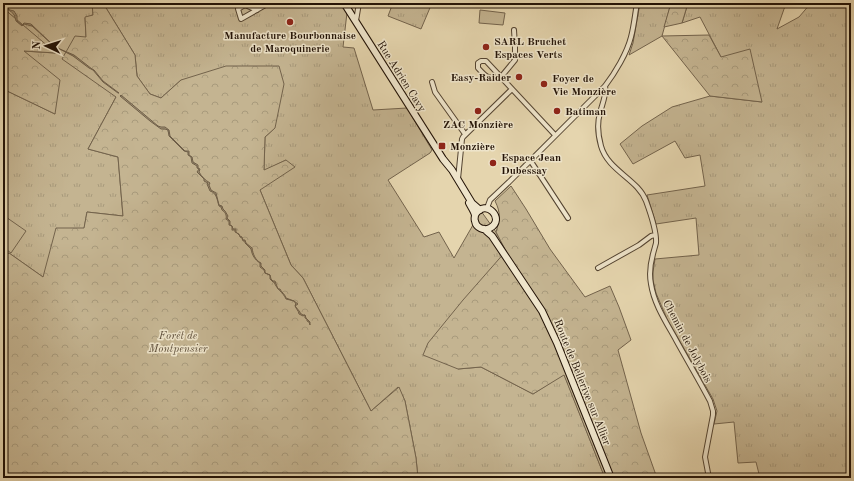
<svg xmlns="http://www.w3.org/2000/svg" width="854" height="481" viewBox="0 0 854 481" font-family="'Old Standard TT',serif">
  <defs>
    <pattern id="grass-tufts" width="24" height="20" patternUnits="userSpaceOnUse"><rect width="24" height="20" fill="#c4b491"/><path d="M3 7l-1-3M5 7V3M7 7l1-3M15 17l-1-3M17 17v-4M19 17l1-3" fill="none" stroke="#a89a7c"/></pattern>
    <pattern id="forest-crowns" width="20" height="18" patternUnits="userSpaceOnUse"><rect width="20" height="18" fill="#c4b491"/><path d="M2 6a3 3 0 1 1 6 0M12 15a3 3 0 1 1 6 0" fill="none" stroke="#a89a7c"/></pattern>
    <pattern id="water-waves" width="16" height="10" patternUnits="userSpaceOnUse"><rect width="16" height="10" fill="#a39375"/><path d="M0 5q4-4 8 0t8 0" fill="none" stroke="#84775e"/></pattern>
  </defs>
  <rect width="100%" height="100%" fill="#e5d5ae"/>
  <filter id="stains"><feTurbulence type="fractalNoise" baseFrequency=".005" numOctaves="4"/><feColorMatrix values="0 0 0 0 .2 0 0 0 0 .09 0 0 0 0 .02 0 0 0 .5 -.17"/></filter>
  <radialGradient id="worn" r=".72"><stop offset=".6" stop-color="#630" stop-opacity="0"/><stop offset="1" stop-color="#630" stop-opacity=".3"/></radialGradient>
  <path fill="url(#grass-tufts)" stroke="#73634c" d="M3,3H92L93,15L85,18L86,37L116,97L88,149L118,157L123,216L87,212L84,229L43,277L9,253L3,257V89L55,114L23,51L55,53L3,8Z
    M103,3H347L348,4L343,47L354,48L373,110L407,108L432,150L430,153L388,180L424,237L439,232L454,258L481,211L496,232L506,251L499,260L458,369L481,367L533,394L564,374L605,478H418L416,458L405,401L398,387L371,411L303,278L291,265L260,190L286,160L264,171L265,137L275,128L181,80L161,98L150,94L137,76L135,55Z
    M393,3H432L421,29L388,16Z
    M640,3H671L662,36L629,55L633,43Z
    M688,3H787L784,9L777,29L799,17L811,3H851V478H760L756,462L738,463L734,422L714,424L717,411L713,399L667,319L656,293L653,280V272L655,259L699,255L696,218L656,224L647,195L705,186L700,155L685,158L675,141L633,164L620,144L642,126L672,107L710,96L762,102L721,57L700,17L682,23Z"/>
  <path fill="url(#forest-crowns)" stroke="#73634c" d="M92,3H103L135,55L137,76L150,94L161,98L181,80L226,66H279L284,84L275,128L265,137L264,170L286,160L295,167L260,190L291,265L303,278L371,411L399,387L405,401L416,458L418,478H3V257L9,253L43,277L56,228H84L87,212L123,216L118,157L88,149L116,97L62,59L75,36L86,37L85,17L93,15Z
    M671,3H688L682,23L664,27Z
    M3,8L56,53L24,51L60,80L55,114L3,89Z
    M709,35L721,57L750,49L762,102L710,96L662,36Z
    M511,186L526,209L550,249L585,297L610,286L619,307L631,340L618,350L641,433L657,478H605L564,375L533,394L481,367L458,369L423,355L428,343L463,300L506,251L496,232C500,219 501,213 495,201Z"/>
  <path fill="#c4b491" stroke="#73634c" d="M480,10L505,13L503,25L479,23Z
    M3,215L26,231L11,253L3,247Z"/>
  <path fill="url(#water-waves)" stroke="#6f5f49" d="M3,5L10,10L14,11L17,16V21L22,25L24,23L31,24L55,47L74,55L92,69L94,70L103,81L119,93H118L103,82L93,70L89,68L73,56L54,46L32,26L24,24L22,26L16,21C14,10 10,13 3,5Z
    M121,95L158,126L161,127H165L169,130L170,136L185,151H189V155L192,157L193,162L198,165V168L200,169L199,172C202,177 205,180 210,183L209,185L211,190L216,193L219,205L222,206L223,209L225,211L228,216L227,218L230,221V225L232,226L233,229H236V232L240,236L242,237L243,240H245L246,243L252,248C253,254 255,260 261,263V266L265,270V273L270,275L271,279L273,281H275L278,289H280C281,292 285,294 286,298L294,301L298,304L295,306L300,312V313L303,315H305L306,318L310,322V325L309,322L307,321V319L305,318V315L303,316L299,314C299,311 295,308 295,305L296,304L294,301L286,299C283,292 277,290 274,282H273L270,279V275L265,273L264,270L260,267V263C255,260 252,255 251,249L245,243V241H243L242,238L240,237L239,234L235,232V230H232V226L229,225V221L226,219C227,215 225,212 222,210L221,207L219,206C217,200 217,193 210,191L207,184L208,183L204,181V179L197,172L199,169L197,168V166L192,163L191,157L188,155V152L184,151L169,136L168,130L165,129H161L150,121L120,96Z"/>
  <g fill="none" stroke-linecap="round" stroke-linejoin="round">
    <g stroke="#534330" stroke-width="6">
      <path id="street" d="M257,10L245,5L238,9L241,19L269,3
        M356,21L359,3
        M501,77C489,80 486,77 478,68V63L481,61H486L555,135
        M501,77L515,60V46L514,30
        M432,82L435,92L465,134
        M605,86C607,94 602,104 600,113C597,123 598,135 601,146C608,171 638,179 646,201C650,212 657,231 656,243C655,247 654,250 653,254C650,265 649,274 651,284C654,304 666,322 676,340C687,360 699,380 710,401L713,411V415L705,457L709,478
        M530,160L568,218
        M458,179L462,139L463,137L512,89
        M487,208L490,200L509,182L605,86C615,73 627,53 631,37C634,26 635,14 637,3
        M598,268L639,245L651,236L655,235"/>
    </g>
    <g stroke="#221206" stroke-width="8">
      <path id="secondary" d="M344,3L443,159L452,170L472,203L480,210
        M469,203C471,207 474,211 475,215C475,217 474,219 475,221C476,228 484,231 490,228C506,220 486,197 475,215
        M484,229L492,236L542,311L557,343L611,478"/>
    </g>
    <use href="#street" stroke="#eee4ca" stroke-width="4"/>
    <use href="#secondary" stroke="#eee4ca" stroke-width="6"/>
  </g>
  <g fill="#8f2418" stroke="#eee4ca" stroke-width="1.5">
    <circle cx="290" cy="22" r="4"/>
    <circle cx="486" cy="47" r="4"/>
    <circle cx="519" cy="77" r="4"/>
    <circle cx="544" cy="84" r="4"/>
    <circle cx="478" cy="111" r="4"/>
    <circle cx="557" cy="111" r="4"/>
    <rect x="438" y="142" width="8" height="8" rx="2"/>
    <circle cx="493" cy="163" r="4"/>
  </g>
  <g text-anchor="middle" stroke-width="3" stroke-linejoin="round" paint-order="stroke">
    <g font-size="11" font-weight="bold" fill="#221206" stroke="#eee4ca" text-anchor="start">
      <text x="290" y="39" text-anchor="middle">Manufacture Bourbonnaise<tspan x="290" dy="13">de Maroquinerie</tspan></text>
      <text x="494" y="45">SARL Bruchet<tspan x="494" dy="13">Espaces Verts</tspan></text>
      <text x="511" y="81" text-anchor="end">Easy-Raider</text>
      <text x="552" y="82">Foyer de<tspan x="552" dy="13">Vie Monzière</tspan></text>
      <text x="565" y="115">Batiman</text>
      <text x="478" y="128" text-anchor="middle">ZAC Monzière</text>
      <text x="450" y="150">Monzière</text>
      <text x="501" y="161">Espace Jean<tspan x="501" dy="13">Dubessay</tspan></text>
    </g>
    <g font-size="11" fill="#221206" stroke="#eee4ca">
      <text transform="translate(402 76) rotate(58)" y="4">Rue Adrien Cavy</text>
      <text transform="translate(688 341) rotate(62)" y="4">Chemin de Jolybois</text>
      <text transform="translate(583 382) rotate(68)" y="4">Route de Bellerive sur Allier</text>
    </g>
    <g font-size="11" font-style="italic" fill="#5b4b37" stroke="#eee4ca">
      <text x="178" y="339">Forêt de<tspan x="178" dy="13">Montpensier</tspan></text>
    </g>
  </g>
  <rect width="854" height="481" fill="none" stroke="#e5d5ae" stroke-width="16"/>
  <rect x="4" y="4" width="846" height="473" fill="none" stroke="#221206" stroke-width="2"/>
  <rect x="8" y="8" width="838" height="465" fill="none" stroke="#221206"/>
  <g transform="translate(46 46) rotate(274)" stroke="#eee4ca" stroke-width="3" paint-order="stroke">
  <path d="M0-3L7 15L0 10L-7 15Z" fill="#221206"/>
  <text y="-6" font-size="11" font-weight="bold" text-anchor="middle" fill="#221206">N</text>
  </g>
  <rect width="100%" height="100%" filter="url(#stains)"/>
  <rect width="100%" height="100%" fill="url(#worn)"/>
</svg>
